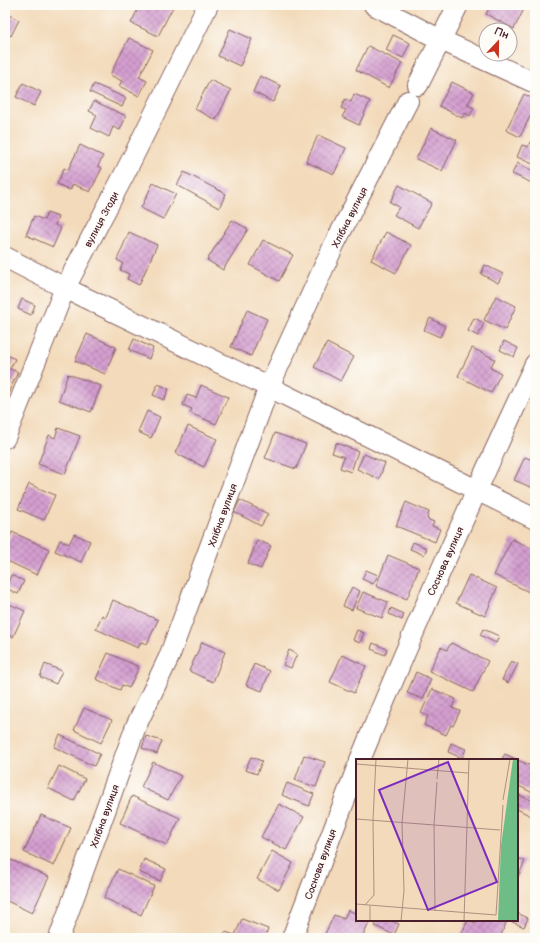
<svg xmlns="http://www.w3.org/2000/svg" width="540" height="943" viewBox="0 0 540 943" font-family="'Balsamiq Sans',sans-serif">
  <defs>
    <pattern id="building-cross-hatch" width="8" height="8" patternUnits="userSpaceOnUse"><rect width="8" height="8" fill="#d49fd0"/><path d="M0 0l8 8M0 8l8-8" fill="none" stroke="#ae81a9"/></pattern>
  </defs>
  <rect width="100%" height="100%" fill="#fdfcf7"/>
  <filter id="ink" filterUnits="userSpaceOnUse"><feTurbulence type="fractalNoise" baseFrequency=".025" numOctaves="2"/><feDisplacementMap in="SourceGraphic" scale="8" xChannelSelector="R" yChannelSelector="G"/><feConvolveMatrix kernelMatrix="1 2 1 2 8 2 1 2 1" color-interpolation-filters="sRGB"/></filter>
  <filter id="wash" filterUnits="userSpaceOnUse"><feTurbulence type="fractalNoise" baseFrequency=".012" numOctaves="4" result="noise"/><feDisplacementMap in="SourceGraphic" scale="16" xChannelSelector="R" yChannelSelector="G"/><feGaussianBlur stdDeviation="0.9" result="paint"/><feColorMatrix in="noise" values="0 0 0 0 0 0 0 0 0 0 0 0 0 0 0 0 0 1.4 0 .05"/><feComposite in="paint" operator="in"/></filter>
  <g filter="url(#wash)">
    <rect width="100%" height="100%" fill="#f3daba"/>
    <g id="blocks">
      <path fill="url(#building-cross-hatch)" d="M140,5H174L158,36L131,23Z
        M491,5H526L514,29L486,14Z
        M5,13L19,20L11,36L5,33Z
        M230,29L252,39L240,66L218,56Z
        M393,35L410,43L403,58L386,50Z
        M129,38L153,50L139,77L147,81L139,96L119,86L122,81L110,75Z
        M368,46L402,63L389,88L356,70Z
        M260,76L281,86L273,102L253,92Z
        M210,80L231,90L216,120L195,109Z
        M452,82L474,93L467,105L474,108L470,116L465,113L462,118L439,106Z
        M23,83L41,92L34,106L16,97Z
        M94,84L126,98L122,107L90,92Z
        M354,94L370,101L359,125L342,117L346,110L341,108L345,99L351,102Z
        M524,94L535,100V106L520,137L506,130Z
        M94,101L126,116L120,130L113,127L109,137L91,128L97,115L89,111Z
        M431,128L457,140L442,171L416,159Z
        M318,135L346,148L334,174L306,162Z
        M530,142L535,145L534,150H535V165L517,157L522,145L528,147Z
        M80,145L103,156L98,166L102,168L90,192L73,184L70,190L57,184L64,168L68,170Z
        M517,163L535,172V177L532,183L512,174Z
        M184,172L226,194L219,208L177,185Z
        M153,183L176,194L163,219L141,208Z
        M399,185L432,203L418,228L394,215L399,207L390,202Z
        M47,213L58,217L55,225L61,228L53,247L26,235L34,216L44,220Z
        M232,220L248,229L223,270L207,260Z
        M129,232L157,245L139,285L127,279L129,274L120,270L123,263L117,260Z
        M386,232L411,245L396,273L371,260Z
        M263,240L293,255L279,281L250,265Z
        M485,265L503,274L498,283L481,274Z
        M496,296L516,306L505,330L484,320Z
        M22,299L35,305L31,315L18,309Z
        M247,310L267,319L251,356L231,347Z
        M430,318L445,326L440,337L424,330Z
        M474,318L484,323L478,336L468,331Z
        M87,334L116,347L105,374L75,361Z
        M134,339L153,348L149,359L129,350Z
        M504,341L518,348L514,357L500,350Z
        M327,343L354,357L341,381L314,367Z
        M472,348L495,359L490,368L501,373L491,393L458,376Z
        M5,354L15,359L10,369L18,372L5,400Z
        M68,374L101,386L91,412L59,400Z
        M158,384L169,389L164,400L153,395Z
        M201,385L228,397L216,424L190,413L192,409L183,405L187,395L196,398Z
        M147,411L160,417L151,438L138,432Z
        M188,426L217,439L204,467L175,453Z
        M58,428L80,436L65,474L38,464L49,435L55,438Z
        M275,433L306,444L296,469L265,458Z
        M336,443L358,451L351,472L340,468L344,457L332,453Z
        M364,454L385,463L379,479L357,469Z
        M525,457L535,461V489L514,480Z
        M29,484L55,495L44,520L18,509Z
        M240,500L268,514L261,526L234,512Z
        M406,502L429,512L427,519L434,522L432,526L440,529L435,542L396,526Z
        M12,532L49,549L37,575L5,560V548Z
        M74,534L90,541L81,562L55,551L60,540L69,544Z
        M512,539L535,550V591L533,594L494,575Z
        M257,540L271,546L261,569L248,564Z
        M413,542L427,548L424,555L410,549Z
        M388,555L419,568L407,599L376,586Z
        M366,570L378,575L373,584L362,579Z
        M11,575L24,581L18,594L6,588Z
        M469,575L497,588L485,616L456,603Z
        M352,587L360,591L352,610L343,606Z
        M363,592L388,602L382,618L356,608Z
        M113,600L158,620L147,644L141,642L138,648L96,629L102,615L106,617Z
        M5,602L25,611L13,637L5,634Z
        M391,608L404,614L402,620L389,614Z
        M483,629L499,636L496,643L480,635Z
        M357,630L364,633L360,643L353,640Z
        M202,642L225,652L213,682L189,671Z
        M373,643L387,649L385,655L371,649Z
        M451,643L488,661L473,692L429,671L441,647L447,650Z
        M289,650L297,654L291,668L283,665Z
        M108,653L139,667L129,688L122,685L120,690L96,679Z
        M342,655L366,666L354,693L330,682Z
        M511,661L518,664L508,683L502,680Z
        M45,664L62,671L56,684L40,677Z
        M254,664L270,671L262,691L246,685Z
        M416,672L431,679L423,699L407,693Z
        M432,689L456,699L452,708L460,711L453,726L451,725L446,735L424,725L428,716L421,713Z
        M84,708L112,720L101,743L74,730Z
        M60,735L100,754L94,766L54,747Z
        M146,736L162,741L157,754L142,748Z
        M451,743L466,749L462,758L448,752Z
        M505,754L535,768V794L517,785V760H501Z
        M304,755L325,762L316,787L295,780Z
        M251,757L262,761L257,774L245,770Z
        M153,762L181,776L168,800L141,787Z
        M59,766L85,779L74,801L48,788Z
        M287,783L314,794L309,806L282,795Z
        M517,794L535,802V818L517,809Z
        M132,796L180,818L167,845L120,823Z
        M279,804L304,817L286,850L261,837Z
        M41,815L71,828L54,866L24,852Z
        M272,851L293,863L279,890L257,879Z
        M517,858L525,861L517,879Z
        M144,859L166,869L160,881L139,872Z
        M11,860L49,877L32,913L5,900V874Z
        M118,869L154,886L141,915L104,898Z
        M348,910L357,914V920L370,921L362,938H323L334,915L344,919Z
        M517,913L528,918L524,927L510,921L511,920H517Z
        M242,919L268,929L265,938H223L225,932L235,935Z
        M378,920H390L399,924L394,935L375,926Z
        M468,920L475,923L477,920H507L500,938H467L461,935Z"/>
    </g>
  </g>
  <g filter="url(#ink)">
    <use href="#blocks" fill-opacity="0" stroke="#85605d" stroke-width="1"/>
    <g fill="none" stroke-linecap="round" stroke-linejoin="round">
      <g stroke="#85605d" stroke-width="22">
        <path id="minor" d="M374,5L441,40L535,83
          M418,85L458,5
          M5,257L65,288L269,387L535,519
          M5,438L65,288L125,173L208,5
          M360,760C415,626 474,494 535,364
          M59,938L136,726L169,657L269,387L334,245L408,101
          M292,938L357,768"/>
      </g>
      <use href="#minor" stroke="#fff" stroke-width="20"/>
    </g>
  </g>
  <g text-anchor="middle" stroke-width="4" stroke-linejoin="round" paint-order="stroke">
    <g font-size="10" fill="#4a1f2b" stroke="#fdfcf7">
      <text transform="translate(349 217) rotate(-63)" y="4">Хлібна вулиця</text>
      <text transform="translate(101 219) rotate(-62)" y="4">вулиця Згоди</text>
      <text transform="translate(222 515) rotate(-70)" y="4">Хлібна вулиця</text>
      <text transform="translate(445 561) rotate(-66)" y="4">Соснова вулиця</text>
      <text transform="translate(104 816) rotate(-70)" y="4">Хлібна вулиця</text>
      <text transform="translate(320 864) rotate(-70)" y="4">Соснова вулиця</text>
    </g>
  </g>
  <g transform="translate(356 759)">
    <rect width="162" height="162" fill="#f3daba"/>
    <path d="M157,0H162V162H142L145,87Z" fill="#6ebd87"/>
    <path fill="none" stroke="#af8f81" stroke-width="1" d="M0,5L112,14M81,20L83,0M147,41L154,0M0,60L144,71M0,145L140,156L147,46M9,146L18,136L17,61L20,0M79,152L78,66L81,23M14,162V147M45,162L48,132L46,64L52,0M108,162L113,0"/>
    <path fill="#7b2cbf" fill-opacity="0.15" stroke="#7b2cbf" stroke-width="2" d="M92,3L141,123L72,151L23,31Z"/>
    <rect width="162" height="162" fill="none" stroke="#4a1f2b" stroke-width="2"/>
  </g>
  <rect width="540" height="943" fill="none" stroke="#fdfcf7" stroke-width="20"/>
  <g transform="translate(498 42) rotate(22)"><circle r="19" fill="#fdfcf7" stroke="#b5a4a5"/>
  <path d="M0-3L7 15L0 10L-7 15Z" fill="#c8321e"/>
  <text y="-6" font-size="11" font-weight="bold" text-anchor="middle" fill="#4a1f2b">Пн</text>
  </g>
</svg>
